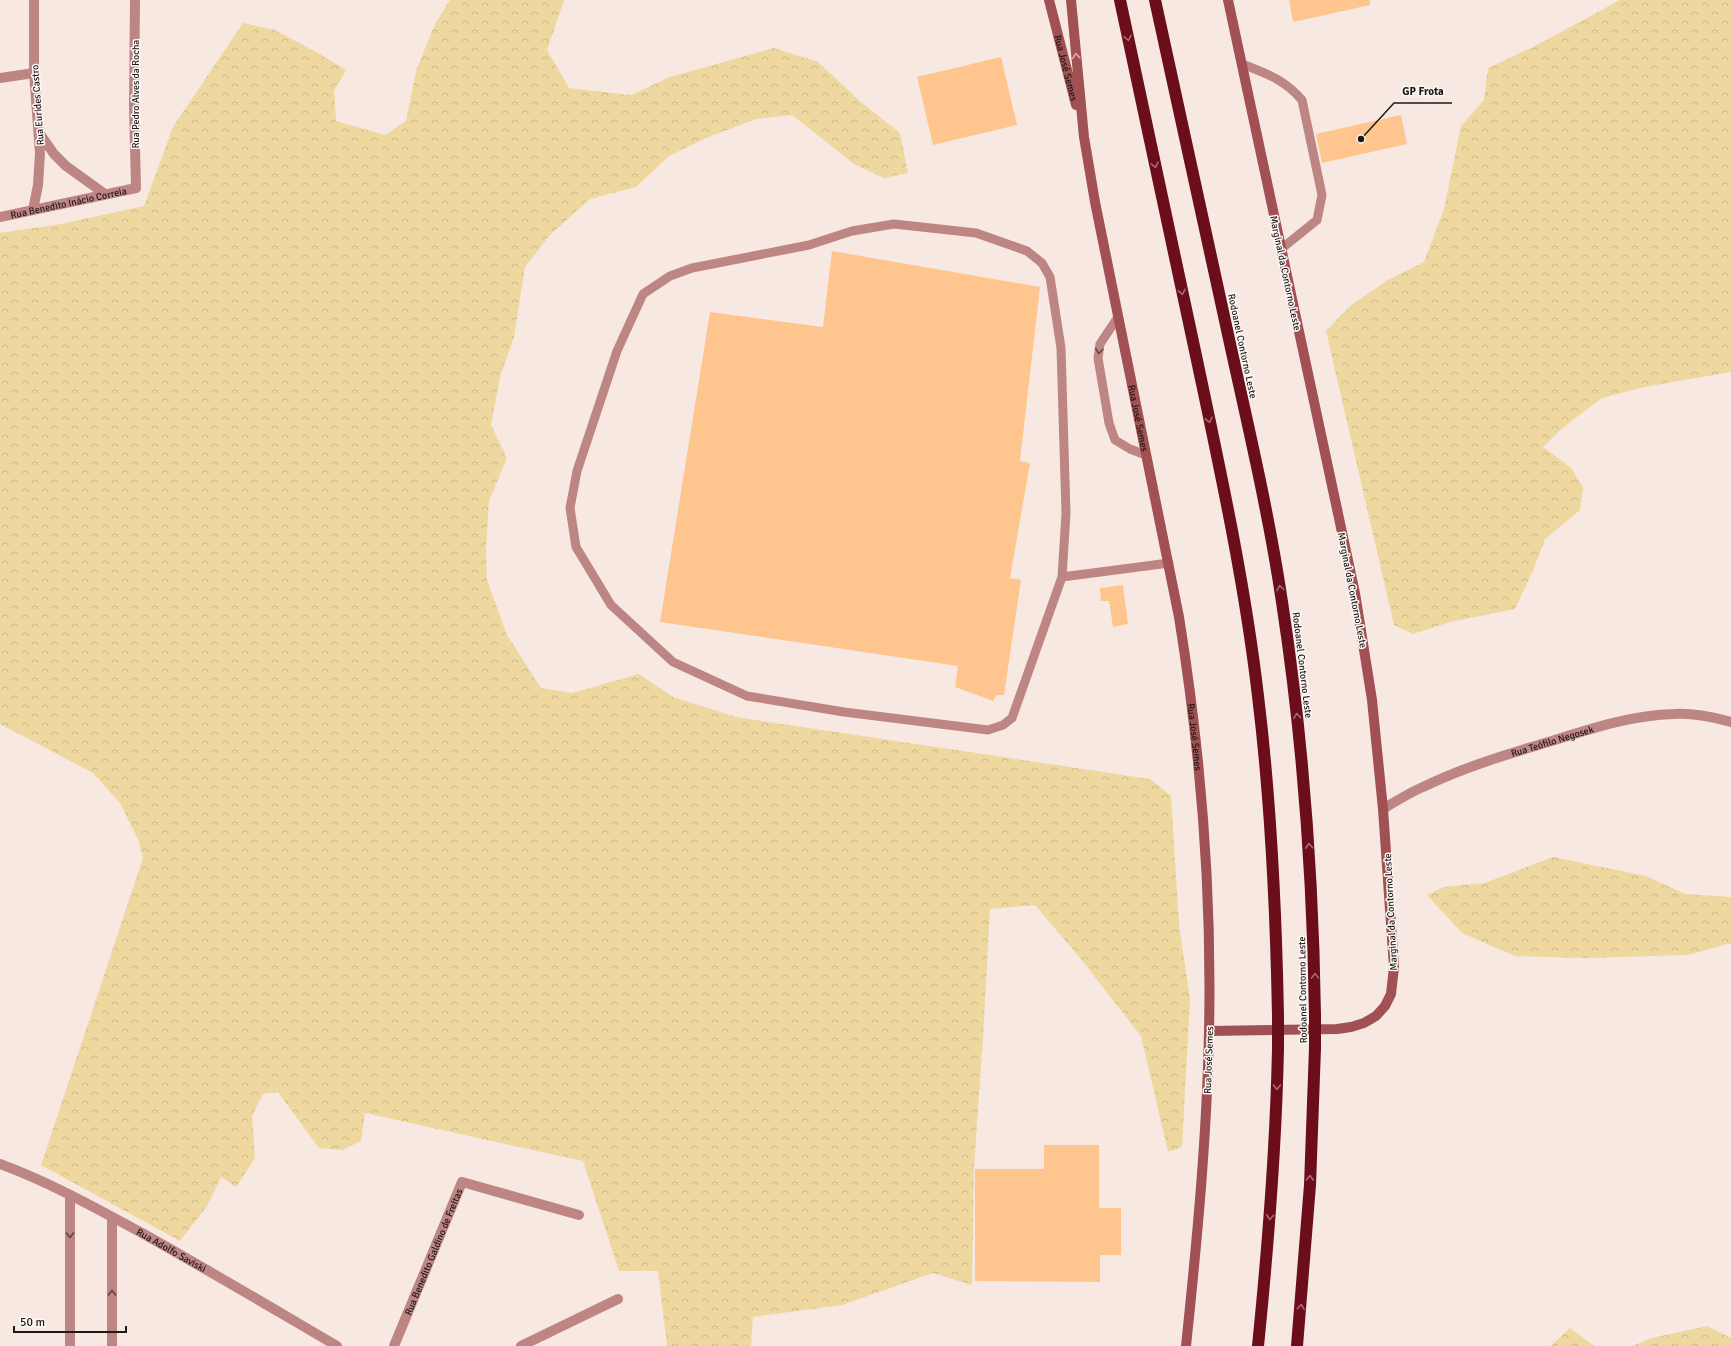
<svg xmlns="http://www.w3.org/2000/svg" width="1731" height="1346" viewBox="0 0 1731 1346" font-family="Signika,sans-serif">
  <defs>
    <pattern id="forest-crowns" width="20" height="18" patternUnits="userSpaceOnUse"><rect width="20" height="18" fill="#eed89f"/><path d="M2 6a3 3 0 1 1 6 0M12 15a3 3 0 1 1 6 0" fill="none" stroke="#ccb988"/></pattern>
  </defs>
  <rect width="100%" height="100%" fill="#f7e8e2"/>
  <path fill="url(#forest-crowns)" d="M450,0H564L547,50L569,88L631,95L670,77L774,48L818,62L861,102L900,133L908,173L884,178L854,164L792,115L756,119L706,138L669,156L636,187L590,199L549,236L525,267L514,337L500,377L491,425L507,458L489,501L486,549L487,580L507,635L541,688L572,693L639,674L673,697L736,717L1150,779L1171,796L1179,925L1190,999L1182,1147L1168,1152L1141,1036L1080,958L1035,905L990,909L983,1038L974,1167L972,1285L933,1273L842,1305L753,1317L751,1346H667L658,1271H619L583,1161L365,1113L361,1141L343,1150L319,1148L278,1092L263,1094L252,1116L255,1158L236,1187L221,1177L207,1206L180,1241L41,1165L143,858L138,839L120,803L93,773L0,724V233L61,224L144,206L173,127L243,23L275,30L318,53L346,70L334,91L336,121L385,135L406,121L416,71L435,24Z
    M1620,0H1731V372L1644,387L1602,398L1565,426L1543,447L1571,468L1583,487L1580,510L1545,539L1534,568L1515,609L1450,622L1413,634L1394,625L1326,331L1350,306L1388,280L1424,262L1444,209L1461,126L1484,100L1488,68L1535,46Z
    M1553,857L1646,876L1685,894L1731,897V943L1688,955L1583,958L1515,956L1462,933L1427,895L1444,887L1485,883Z
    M1707,1326L1731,1338V1346H1632L1652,1338Z
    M1570,1328L1594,1346H1551Z"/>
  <path fill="#fec68e" d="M1289,0H1370V5L1293,22Z
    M1001,57L1017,125L933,145L917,77Z
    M1401,115L1407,144L1322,163L1316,134Z
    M832,251L1040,287L1020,461L1030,463L1010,578L1021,580L1004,695H997L993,701L955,687L958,666L660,622L710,312L823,327Z
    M1123,585L1128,624L1113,627L1109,601H1101L1100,588Z
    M1044,1145H1099V1208H1121V1255H1100V1282L975,1281V1169H1044Z"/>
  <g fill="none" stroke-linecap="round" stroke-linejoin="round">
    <path stroke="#bd8584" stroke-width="9" d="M1242,64C1267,74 1284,79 1302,100L1322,195L1317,220L1281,249
      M894,224L976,233L1027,251L1042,263L1050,277L1061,348L1066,513L1062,577L1012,718L1003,725L988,730L844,712L747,696L673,662L611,605L576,547L570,508L577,471L617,351L643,294L670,276L692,268L809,245L852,231Z
      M1118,317L1100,344L1098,358L1109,423L1115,440L1130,449L1146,455
      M1062,577L1169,563"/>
    <g stroke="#bd8584" stroke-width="10">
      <path d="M0,78L34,73"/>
      <path d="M40,134L54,154L66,166L105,194"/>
      <path d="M33,210L38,185L40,153L34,73V0"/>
      <path id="s1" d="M0,217L136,188L134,106L135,0"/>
      <path id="s2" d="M0,1164C49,1182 96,1208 142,1233C208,1270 272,1308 337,1346"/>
      <path d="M70,1346V1196"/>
      <path d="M112,1346V1217"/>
      <path id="s3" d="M394,1346L462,1182L579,1215"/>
      <path d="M521,1346L618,1299"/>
    </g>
    <path stroke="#bd8584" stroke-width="10" id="s4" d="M1383,809C1396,801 1409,793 1423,787C1466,766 1512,753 1558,739C1596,727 1634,715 1674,714C1692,713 1713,717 1731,722"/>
    <g stroke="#a15153" stroke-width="10">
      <path id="s5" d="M1049,0L1076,105"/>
      <path id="s6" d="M1071,0L1084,137L1095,202L1179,617C1201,754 1212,892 1209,1031C1207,1136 1197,1241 1186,1346"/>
      <path d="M1209,1031L1337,1029L1351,1027L1364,1023L1376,1016L1385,1006L1391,994L1394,967L1383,809L1372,700L1355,593L1228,0"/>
    </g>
    <path stroke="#6b0d1b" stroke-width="12" d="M1120,0C1146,122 1172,243 1198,365C1221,474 1245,584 1258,696C1271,802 1276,909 1278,1016
      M1155,0C1180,113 1205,226 1229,339C1248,426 1269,514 1282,602C1303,739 1313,877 1315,1015
      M1258,1346C1268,1247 1276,1148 1278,1048
      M1297,1346L1310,1185L1315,1048"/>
    <path stroke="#6b0d1b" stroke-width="12" d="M1278,1048V1016
      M1315,1048V1015"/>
  </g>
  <defs><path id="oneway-chevron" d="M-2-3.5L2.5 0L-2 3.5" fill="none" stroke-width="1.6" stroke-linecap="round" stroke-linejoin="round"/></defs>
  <g stroke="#a66b72">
    <use href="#oneway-chevron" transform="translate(1128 38) rotate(78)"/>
    <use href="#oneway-chevron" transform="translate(1155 165) rotate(78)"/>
    <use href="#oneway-chevron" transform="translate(1182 292) rotate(78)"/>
    <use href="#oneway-chevron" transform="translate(1209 420) rotate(78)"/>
    <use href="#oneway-chevron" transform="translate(1280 588) rotate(-100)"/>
    <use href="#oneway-chevron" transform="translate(1297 716) rotate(-96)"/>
    <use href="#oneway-chevron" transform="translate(1309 846) rotate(-94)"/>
    <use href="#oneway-chevron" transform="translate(1315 976) rotate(-91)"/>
    <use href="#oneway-chevron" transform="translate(1277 1087) rotate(91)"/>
    <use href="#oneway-chevron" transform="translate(1310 1178) rotate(-87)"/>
    <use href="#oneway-chevron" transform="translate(1270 1217) rotate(95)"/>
    <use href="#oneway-chevron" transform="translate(1301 1307) rotate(-84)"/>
  </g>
  <use stroke="#d4adac" href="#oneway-chevron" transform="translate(1076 56) rotate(-96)"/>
  <g stroke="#5e4443">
    <use href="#oneway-chevron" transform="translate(1099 351) rotate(98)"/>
    <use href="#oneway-chevron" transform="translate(70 1235) rotate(90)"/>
    <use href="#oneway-chevron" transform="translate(112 1293) rotate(-90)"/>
  </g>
  <g text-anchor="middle" stroke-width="3" stroke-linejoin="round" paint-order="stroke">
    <g font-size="10" fill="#1e1917" stroke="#fef8f5">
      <text dy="4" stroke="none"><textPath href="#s5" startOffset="70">Rua José Semes</textPath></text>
      <text transform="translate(135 94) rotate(-90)" y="4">Rua Pedro Alves da Rocha</text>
      <text transform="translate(37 105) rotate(-94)" y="4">Rua Eurides Castro</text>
      <text dy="4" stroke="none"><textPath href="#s1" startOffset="70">Rua Benedito Inácio Correia</textPath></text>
      <text transform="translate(1286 273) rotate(78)" y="4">Marginal da Contorno Leste</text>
      <text transform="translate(1243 346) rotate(78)" y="4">Rodoanel Contorno Leste</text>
      <text dy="4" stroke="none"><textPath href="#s6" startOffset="424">Rua José Semes</textPath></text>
      <text transform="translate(1353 590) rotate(79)" y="4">Marginal da Contorno Leste</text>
      <text transform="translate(1303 665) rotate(83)" y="4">Rodoanel Contorno Leste</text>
      <text dy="4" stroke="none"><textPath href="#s6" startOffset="748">Rua José Semes</textPath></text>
      <text dy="4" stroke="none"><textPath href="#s4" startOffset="183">Rua Teófilo Negosek</textPath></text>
      <text transform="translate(1390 912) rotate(-93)" y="4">Marginal da Contorno Leste</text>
      <text transform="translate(1302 990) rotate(-91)" y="4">Rodoanel Contorno Leste</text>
      <text transform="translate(1208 1060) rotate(-88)" y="4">Rua José Semes</text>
      <text dy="4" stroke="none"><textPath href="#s2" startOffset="192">Rua Adolfo Saviski</textPath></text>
      <text dy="4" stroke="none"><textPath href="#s3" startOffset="102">Rua Benedito Galdino de Freitas</textPath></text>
    </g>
  </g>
  <path fill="none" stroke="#1e1917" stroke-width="1.5" d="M1361 139L1394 103H1452"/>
  <circle fill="#1e1917" stroke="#fef8f5" stroke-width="1.5" cx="1361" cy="139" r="4"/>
  <g font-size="11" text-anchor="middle" font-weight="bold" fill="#1e1917" stroke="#fef8f5" stroke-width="3" stroke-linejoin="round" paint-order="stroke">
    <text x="1423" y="95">GP Frota</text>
  </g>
  <path d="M14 1326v6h112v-6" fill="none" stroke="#1e1917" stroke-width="2"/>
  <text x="20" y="1326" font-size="12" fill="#1e1917" stroke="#fef8f5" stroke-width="3" paint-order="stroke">50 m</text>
</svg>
